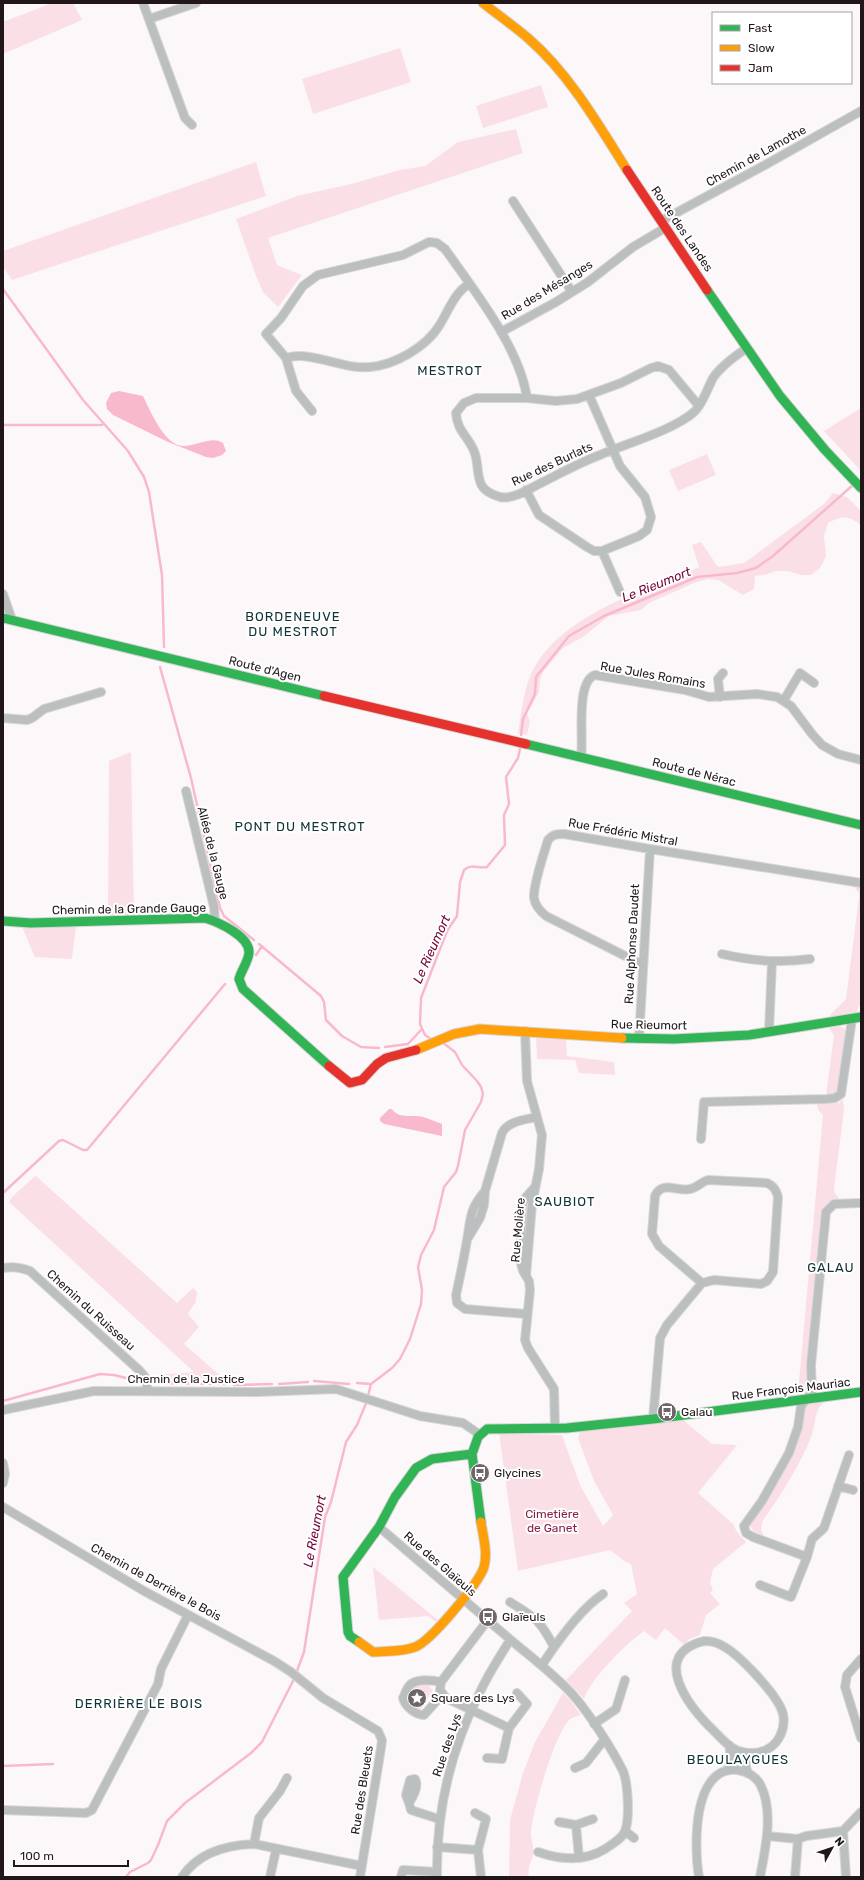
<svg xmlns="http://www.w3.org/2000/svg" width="864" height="1880" viewBox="0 0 864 1880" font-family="Rubik,sans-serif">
  <rect width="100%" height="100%" fill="#fcf8f9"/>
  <path fill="#fbdfe6" d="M52,3H73L82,20L3,54V22Z
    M400,48L411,82L313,114L302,79Z
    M541,85L548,107L483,128L476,106Z
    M516,129L523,153L268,238L277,265L302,275L278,307L263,292L256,276L236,219L297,196L351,184L400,170L425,166L458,142Z
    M256,162L266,196L12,280L3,267V251Z
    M861,408V471L824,431Z
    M707,454L716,475L678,491L669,470Z
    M833,493L847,497L861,511V525C847,515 843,516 828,523L824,536L826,556L820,568L811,575H801L788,571H776L764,575L755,576L754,589L743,595L718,580L707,579L694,583L649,603L641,610L609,616L583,637L563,648L543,672L540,680L539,692L527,714L530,722L527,735L518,733C521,715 523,695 529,679C553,617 643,591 699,567L692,545L701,542L718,567L744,563L824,504Z
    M131,752L134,916L108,917L109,761Z
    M854,887L861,888V1005L859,1006L857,1012L832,1017L830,1015L846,999L859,897V893Z
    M22,927H76L72,959L35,957Z
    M839,1026L844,1028L846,1035L838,1090L836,1094L826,1095L834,1035L829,1028Z
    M536,1037L566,1039L567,1056L614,1062L615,1075L579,1073L575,1060L537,1059Z
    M843,1099L844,1110L834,1188L835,1193L840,1200L828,1202L824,1209L808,1386L807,1389L798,1393L823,1115L818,1110L817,1104L839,1103Z
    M35,1176L37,1177L177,1303L193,1288L197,1292L196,1301L188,1314L199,1327L184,1344L225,1380H156L157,1375L194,1372L9,1202L12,1197Z
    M819,1401L823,1403C814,1411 816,1423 812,1434C803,1461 779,1498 762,1522L761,1530L764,1536L753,1531L749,1524L763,1505L806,1407L809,1403Z
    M682,1419L712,1444L737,1445L698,1493L733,1524L737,1532L746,1542L713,1569L710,1582L713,1590L710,1593L720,1604L706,1615L700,1635L690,1639L684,1645L665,1628L656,1640L644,1631C625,1645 591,1678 584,1699L566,1680L632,1611L624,1603L637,1594L631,1564L624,1561L610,1550L518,1571L499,1433L562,1435L580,1485L603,1526L613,1515L594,1481L578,1438L580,1432Z
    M373,1567L438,1620L436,1622L428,1616L379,1620Z
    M417,1685H428L433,1690L420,1710L409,1705L406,1699L410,1688Z
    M563,1693L571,1701L581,1715C577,1716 573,1717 570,1719C555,1733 532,1812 531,1833C531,1841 534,1844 533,1854C532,1863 527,1866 529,1877H509L510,1820L523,1773L535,1742Z"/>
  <path fill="#f9b9cc" d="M119,391L143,396C150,410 164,445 183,446C189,446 194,444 199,443C208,441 215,438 223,443L226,451L222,455L213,458L206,457L168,442L113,415L107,409L106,403L111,393Z
    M389,1109H392C397,1117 407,1116 416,1116C424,1116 434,1121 442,1124V1136L384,1124L380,1121V1118Z"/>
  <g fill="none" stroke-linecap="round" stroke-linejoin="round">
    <path stroke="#f9b9cc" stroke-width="2.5" d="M3,289L83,400L128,451L144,477L149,492L162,575L164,647
      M3,425H102
      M160,667L191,778L220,908L224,916L254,940
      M521,735L523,719L535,694L536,677L569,636L604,616L697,577L737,573L756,568L773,556L853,485
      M259,944L321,996L324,1002L326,1020L342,1036L361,1047L379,1048
      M256,955L262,946
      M431,1039L425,1035L420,1024L421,998L447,931L457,916L460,882L464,870C472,863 478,869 487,867L505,845L504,815L509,804L506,777L518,758L520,749
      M385,1047L408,1044L421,1030
      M3,1193L59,1141L63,1140L83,1150H87L225,984
      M314,1381L349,1384
      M153,1383L229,1384
      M357,1383L371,1384
      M279,1384L308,1382
      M234,1385L272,1384
      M368,1396L371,1384L392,1368L400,1359L410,1339L421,1304L422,1290L418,1267L421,1255L434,1230L444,1187L456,1172L458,1166L465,1130L481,1102L483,1094L481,1087L477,1081L462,1065L455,1052L442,1042
      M3,1401L100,1374L114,1375L142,1382
      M297,1671L304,1652L325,1517L331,1502L346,1442L357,1425L367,1401
      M3,1766L53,1764
      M126,1877L130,1872L148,1863L151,1860L158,1845L167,1821L185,1803L251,1753L262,1742L294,1679"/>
    <g stroke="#d8d5d5" stroke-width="10">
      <path id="street" d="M143,3L185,118L192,125
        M149,19L196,3
        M513,201L572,292
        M661,221L765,165L861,111
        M501,332L556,302L588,282L633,247L665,228
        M286,358C312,350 342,370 370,367C395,365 426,347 439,326C448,312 454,293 469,284
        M699,406L669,370L658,366L651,368L621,383L577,399L556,401L527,398H476L464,403L456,413C457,431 468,436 474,451C479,462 476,476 482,486C486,492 493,495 500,497C514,500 532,487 545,481C563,472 581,462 600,455C625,444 674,430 694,412C703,404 707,389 713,378C721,366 735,356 747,348
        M312,411L296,391L286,358L266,334L281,318L303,286L318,275L403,255L429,242L437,243L445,249C474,290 520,348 527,398
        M526,490L539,515L587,547L594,551H602L639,536L647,530L651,517L645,497L620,466L589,395
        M602,551L620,592
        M3,594L12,620
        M720,697L718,679L723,673
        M784,700L800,673L814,683
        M3,718L27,720L32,718L44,709L101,692
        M581,757C584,740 575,682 595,675L685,690L709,697L757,694L777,697L791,706L812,734L822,745L838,754L861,760
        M186,791L214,907L215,921
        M722,954C751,961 781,963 810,959
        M643,965L546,916C540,911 535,906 534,898C533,885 544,853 548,840C553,834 557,834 564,834L650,849L861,883
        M525,1031L527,1081L542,1135L539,1169L532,1204L526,1276
        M769,1032L772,961
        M639,1039L650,849
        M701,1139L704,1102L827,1099L835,1098L841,1094L852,1019
        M708,1180L767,1183C774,1186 776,1190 778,1197L773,1272L767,1281L761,1284L714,1280L702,1283L659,1246L652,1234L655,1196C662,1180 677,1192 690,1189C697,1188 701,1182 708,1180Z
        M535,1187L526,1197L522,1205L520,1260L523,1271L529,1281L530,1290L525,1340L528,1348L554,1389L555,1428
        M485,1191C469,1210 471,1218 467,1240C464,1258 460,1277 456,1295L457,1303L465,1309L526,1314
        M468,1238L480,1218L484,1205L485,1191L502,1133C508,1121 524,1120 537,1117
        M3,1268C13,1266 20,1267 30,1271L140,1371L145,1377L148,1391
        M3,1410L94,1391L257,1392L336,1389L420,1416L463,1423L479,1434
        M653,1419L660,1338L667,1325L702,1283
        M3,1463L5,1474L3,1483
        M838,1486L853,1490
        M3,1507L144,1591L274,1661L291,1672L323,1698L378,1731L382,1740L381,1748L360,1877
        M379,1527C421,1563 463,1599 505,1635C528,1655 553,1673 573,1695C589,1713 612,1749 623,1771C628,1783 630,1819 625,1831C622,1839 612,1844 605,1849C584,1862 561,1860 538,1852
        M807,1557L812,1539L824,1528L849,1455
        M760,1585L791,1597L807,1557L753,1537L746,1533L744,1526L762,1501L789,1453L798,1427L801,1406L812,1392L811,1365L826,1212L834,1204L861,1203
        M510,1602C536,1618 540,1620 554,1647
        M487,1621L441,1682L440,1690L446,1698L509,1728
        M704,1641C710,1641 716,1642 721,1645C738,1653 779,1696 783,1714C786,1728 779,1744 766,1750C759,1753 751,1754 743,1752C731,1750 722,1739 714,1731C690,1708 648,1655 704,1641Z
        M861,1659L847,1675L845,1687L861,1738
        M542,1665C557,1642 579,1610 603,1594
        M441,1682C433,1680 415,1678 409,1686C406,1689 405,1695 403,1698C405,1706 415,1715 424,1715L442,1695
        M594,1724L616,1709L625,1680
        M487,1758L502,1759L509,1728L527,1704L517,1693
        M575,1768L586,1763L604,1740
        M728,1770L731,1758L729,1745
        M748,1773C744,1764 745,1760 751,1754
        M409,1803L406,1795L410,1780L415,1779C419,1786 413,1797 409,1803L411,1810L439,1819
        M3,1810L86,1813L92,1810L158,1684L161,1669L188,1615
        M475,1813L486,1819L478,1850L481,1877
        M559,1822L576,1825L593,1819
        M576,1825L579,1858
        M625,1831L634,1838
        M767,1836L798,1839L795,1877
        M798,1839L806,1836L843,1831
        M254,1844L259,1818L280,1791L287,1778
        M437,1847L478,1850
        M182,1877C198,1853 226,1845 254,1844L362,1866
        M270,1877L276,1850
        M401,1877L403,1870L437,1872
        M437,1877C436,1812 451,1748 481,1690C489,1673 500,1656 510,1640
        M699,1877C694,1848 692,1766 737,1770C747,1771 757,1777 761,1786C774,1812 765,1851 760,1877
        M846,1877L843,1831L861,1812"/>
    </g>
    <g stroke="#d8d5d5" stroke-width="11">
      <path id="fast" d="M707,290L780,396L825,450L861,488
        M3,618L324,696
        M526,744L861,825
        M3,921L31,923L205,918C218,922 250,936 249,953C248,962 241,971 239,979L243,989L329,1066
        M622,1038L674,1039L749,1035L861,1017
        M481,1522L472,1454L478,1437L487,1429L567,1428L653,1419L861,1392
        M359,1642L350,1636L348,1632L343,1577L379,1527L395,1497L416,1468L432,1459L472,1454"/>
    </g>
    <g stroke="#d8d5d5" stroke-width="11">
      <path id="slow" d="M483,3C498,15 514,26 529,39C570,75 598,124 627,170
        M416,1050L454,1034L480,1029L622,1038
        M359,1642L373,1652C386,1651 403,1652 415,1647C430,1642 479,1583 484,1567C488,1553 483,1536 481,1522"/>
    </g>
    <g stroke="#d8d5d5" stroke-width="11">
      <path id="jam" d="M627,170L707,290
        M324,696L526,744
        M329,1066L350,1083L362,1080L377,1064L386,1058L416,1050"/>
    </g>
    <use href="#street" stroke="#bcbfbf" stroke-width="8"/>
    <use href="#fast" stroke="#30b455" stroke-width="9"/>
    <use href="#slow" stroke="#ff9f0a" stroke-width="9"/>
    <use href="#jam" stroke="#e5322d" stroke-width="9"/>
  </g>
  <defs>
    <g id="bus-disc" transform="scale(1)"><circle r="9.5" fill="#6e6668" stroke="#fff"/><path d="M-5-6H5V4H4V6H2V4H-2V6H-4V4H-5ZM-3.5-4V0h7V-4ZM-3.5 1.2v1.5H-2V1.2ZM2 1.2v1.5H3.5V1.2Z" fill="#fff"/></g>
    <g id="sight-disc" transform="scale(1)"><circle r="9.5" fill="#6e6668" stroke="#fff"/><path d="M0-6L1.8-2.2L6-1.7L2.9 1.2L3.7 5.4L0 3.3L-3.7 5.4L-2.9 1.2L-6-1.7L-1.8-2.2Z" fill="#fff"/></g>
  </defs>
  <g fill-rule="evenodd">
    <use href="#bus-disc" x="667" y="1412"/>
    <use href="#bus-disc" x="480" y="1473"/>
    <use href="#bus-disc" x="488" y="1617"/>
    <use href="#sight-disc" x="417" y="1698"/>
  </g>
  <g text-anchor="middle" stroke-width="4" stroke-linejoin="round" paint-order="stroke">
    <g font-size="12" fill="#21171a" stroke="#fff">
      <text transform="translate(756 156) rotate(-29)" y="4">Chemin de Lamothe</text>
      <text transform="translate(682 229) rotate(56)" y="4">Route des Landes</text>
      <text transform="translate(547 290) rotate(-31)" y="4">Rue des Mésanges</text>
      <text transform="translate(552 464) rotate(-25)" y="4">Rue des Burlats</text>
      <text transform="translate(265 669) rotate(14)" y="4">Route d'Agen</text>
      <text transform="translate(653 675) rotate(10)" y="4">Rue Jules Romains</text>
      <text transform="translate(694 772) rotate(14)" y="4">Route de Nérac</text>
      <text transform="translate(623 832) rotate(10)" y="4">Rue Frédéric Mistral</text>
      <text transform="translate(213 853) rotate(76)" y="4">Allée de la Gauge</text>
      <text transform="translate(129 909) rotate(-1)" y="4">Chemin de la Grande Gauge</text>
      <text transform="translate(632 944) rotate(-87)" y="4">Rue Alphonse Daudet</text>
      <text transform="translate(649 1025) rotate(1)" y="4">Rue Rieumort</text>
      <text transform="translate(518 1230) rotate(-85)" y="4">Rue Molière</text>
      <text transform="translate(91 1310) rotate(42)" y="4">Chemin du Ruisseau</text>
      <text x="186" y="1383">Chemin de la Justice</text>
      <text transform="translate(791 1389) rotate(-7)" y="4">Rue François Mauriac</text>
      <text transform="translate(440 1564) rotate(41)" y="4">Rue des Glaïeuls</text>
      <text transform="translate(156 1582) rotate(29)" y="4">Chemin de Derrière le Bois</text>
      <text transform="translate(447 1745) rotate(-71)" y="4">Rue des Lys</text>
      <text transform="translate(362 1790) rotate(-81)" y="4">Rue des Bleuets</text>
    </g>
    <g font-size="12" fill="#21171a" stroke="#fff" text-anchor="start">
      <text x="681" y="1416">Galau</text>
      <text x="494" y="1477">Glycines</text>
      <text x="502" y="1621">Glaïeuls</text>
      <text x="431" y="1702">Square des Lys</text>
    </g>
    <g font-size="12" fill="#88204a" stroke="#fff">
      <text x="552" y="1518">Cimetière<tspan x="552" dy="14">de Ganet</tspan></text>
    </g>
    <g font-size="13" letter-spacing="1" fill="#103336" stroke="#fff">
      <text x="450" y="375">MESTROT</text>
      <text x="293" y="621">BORDENEUVE<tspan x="293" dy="15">DU MESTROT</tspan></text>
      <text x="300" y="831">PONT DU MESTROT</text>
      <text x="565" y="1206">SAUBIOT</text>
      <text x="831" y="1272">GALAU</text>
      <text x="139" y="1708">DERRIÈRE LE BOIS</text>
      <text x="738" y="1764">BEOULAYGUES</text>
    </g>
    <g font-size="13" font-style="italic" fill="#730639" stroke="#fff">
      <text transform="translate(656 584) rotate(-22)" y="5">Le Rieumort</text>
      <text transform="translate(431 949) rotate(-66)" y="5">Le Rieumort</text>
      <text transform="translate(314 1531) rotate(-79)" y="5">Le Rieumort</text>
    </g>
  </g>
  <rect width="864" height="1880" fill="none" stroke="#21171a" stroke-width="8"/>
  <rect x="712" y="12" width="140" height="72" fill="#ffffff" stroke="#a6a2a3"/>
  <rect x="720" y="25" width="20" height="6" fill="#30b455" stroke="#a6a2a3"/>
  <text x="748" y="32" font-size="12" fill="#21171a">Fast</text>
  <rect x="720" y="45" width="20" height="6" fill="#ff9f0a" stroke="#a6a2a3"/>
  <text x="748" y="52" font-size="12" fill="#21171a">Slow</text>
  <rect x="720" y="65" width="20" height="6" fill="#e5322d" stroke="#a6a2a3"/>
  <text x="748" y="72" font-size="12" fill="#21171a">Jam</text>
  <g transform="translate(832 1848) rotate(50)" stroke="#ffffff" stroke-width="3" paint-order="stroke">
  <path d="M0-3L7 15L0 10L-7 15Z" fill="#21171a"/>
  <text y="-6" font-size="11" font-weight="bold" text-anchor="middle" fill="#21171a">N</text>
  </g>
  <path d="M14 1860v6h114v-6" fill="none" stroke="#21171a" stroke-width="2"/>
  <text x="20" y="1860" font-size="12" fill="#21171a" stroke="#ffffff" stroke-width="3" paint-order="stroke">100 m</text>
</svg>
